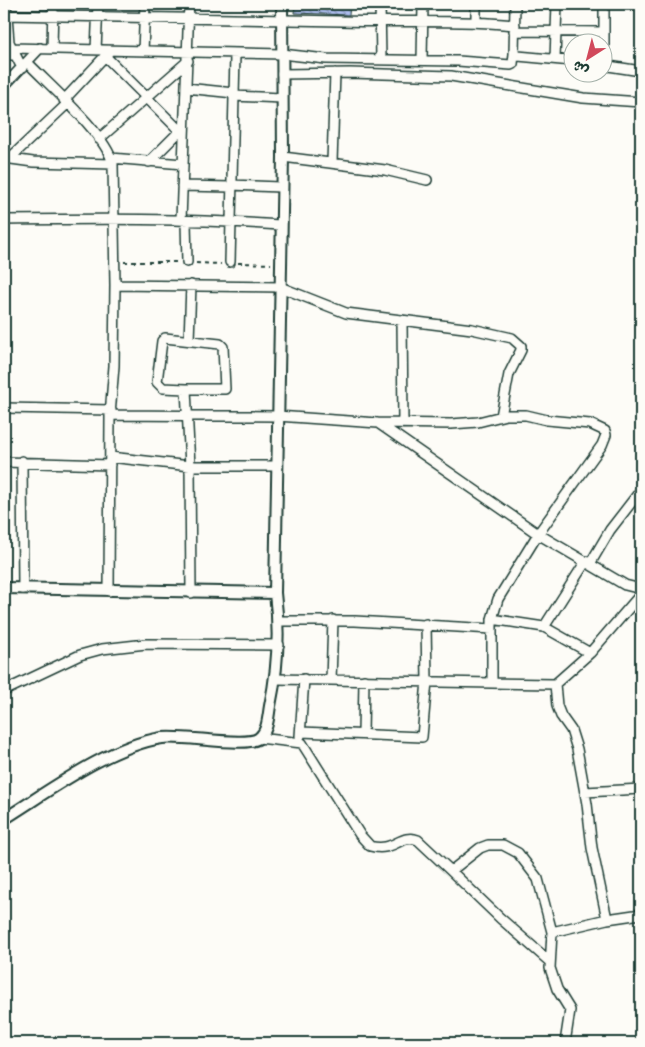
<svg xmlns="http://www.w3.org/2000/svg" width="645" height="1047" viewBox="0 0 645 1047" font-family="'Shantell Sans','Playpen Sans Arabic',sans-serif">
  <defs>
    <pattern id="building-back-hatch" width="6" height="6" patternUnits="userSpaceOnUse" patternTransform="scale(1.25)"><rect width="6" height="6" fill="#acbcec"/><path d="M-1 5l2 2M0 0l6 6M5-1l2 2" fill="none" stroke="#8b9ac0"/></pattern>
  </defs>
  <rect width="100%" height="100%" fill="#fdfcf7"/>
  <filter id="ink" filterUnits="userSpaceOnUse"><feTurbulence type="fractalNoise" baseFrequency=".02" numOctaves="2"/><feDisplacementMap in="SourceGraphic" scale="10" xChannelSelector="R" yChannelSelector="G"/><feConvolveMatrix kernelMatrix="1 2 1 2 8 2 1 2 1" color-interpolation-filters="sRGB"/></filter>
  <g filter="url(#ink)">
    <path fill="url(#building-back-hatch)" stroke="#1f3d34" d="M295,4H350L349,15L294,13Z"/>
    <g fill="none" stroke-linecap="round" stroke-linejoin="round">
      <g stroke="#1f3d34" stroke-width="12">
        <path id="minor" d="M6,4L9,42L22,68
          M380,4L381,58
          M515,4L514,54L518,56L572,61
          M604,4V65
          M4,15C116,16 228,18 341,21C399,23 457,19 515,25
          M476,21V4
          M514,31L604,32
          M11,48L282,54L326,59L458,61L511,65L513,64L514,54
          M52,48L53,4
          M96,50L98,4
          M143,51L145,4
          M4,55H15
          M105,56L184,135
          M555,59L557,4
          M422,60L423,4
          M27,62C50,86 106,134 113,164L115,285L114,366L110,415L109,591
          M602,65L641,71
          M282,74L350,73L451,76L583,98L641,102
          M4,86L40,48
          M186,88L234,93
          M233,96L282,98
          M64,100L108,53
          M99,139L188,61
          M283,157L385,170L427,180
          M4,158L33,162L113,164
          M111,158L183,164
          M9,159L67,104
          M149,162L180,131
          M332,162L335,73
          M231,185L280,187
          M182,186L231,187
          M4,220C96,219 188,218 280,225
          M181,220L189,4
          M186,222L187,262
          M230,262L235,55
          M115,285L280,287L346,313L472,329L512,338L521,346V350L509,374L501,416
          M402,320L403,423
          M189,340L191,285
          M186,389L163,388L157,382L162,341L165,338L220,344L223,347L225,389H186L190,466L191,593
          M4,408L111,410
          M110,415L277,416L378,423L451,424L478,422L506,415H526L547,420L590,424L605,431L606,435L602,445L538,534L498,599L492,619V683L276,679
          M378,423L538,534L625,585L641,589
          M110,457L190,466H278
          M22,461L23,589
          M4,462L110,465
          M590,564L610,530L641,490
          M492,619L544,627L590,653
          M278,621H355L492,629
          M544,627L586,561
          M331,680L333,620
          M492,683L555,684L590,653L641,594
          M555,684L557,706L561,716L571,730L577,749L587,804L592,848L607,919L641,914
          M4,691L80,655L102,649L146,644L279,645
          M301,732L422,737L427,681L426,624
          M363,734L364,680
          M300,736L304,679
          M259,738L302,743L360,835L370,846C394,853 400,833 418,840L451,871L480,848L488,845H503L518,853L538,879L552,932L607,919
          M585,792L641,789
          M451,871L500,918L549,961
          M552,932L550,968L557,989L570,1010L565,1043"/>
      </g>
      <g stroke="#1f3d34" stroke-width="14">
        <path id="tertiary" d="M4,588L275,593L283,157L282,4
          M4,819C49,791 109,746 162,738C184,735 247,748 259,738C268,731 268,717 270,706C278,668 280,632 275,593"/>
      </g>
      <path stroke="#1f3d34" stroke-width="2" stroke-dasharray="4 4" stroke-linecap="butt" d="M124,262H179
        M196,263L221,264
        M238,263L271,264"/>
      <use href="#minor" stroke="#fdfcf7" stroke-width="9"/>
      <use href="#tertiary" stroke="#fdfcf7" stroke-width="10"/>
    </g>
  </g>
  <rect width="645" height="1047" fill="none" stroke="#fdfcf7" stroke-width="20"/>
  <rect x="10" y="10" width="625" height="1027" fill="none" stroke="#1f3d34" stroke-width="2" filter="url(#ink)"/>
  <g transform="translate(588 58) rotate(216)"><circle r="24" fill="#fdfcf7" stroke="#a4b0a9"/>
  <path d="M0-4L9 19L0 12L-9 19Z" fill="#d1495b"/>
  <text y="-8" font-size="14" font-weight="bold" text-anchor="middle" fill="#1f3d34">ش</text>
  </g>
</svg>
